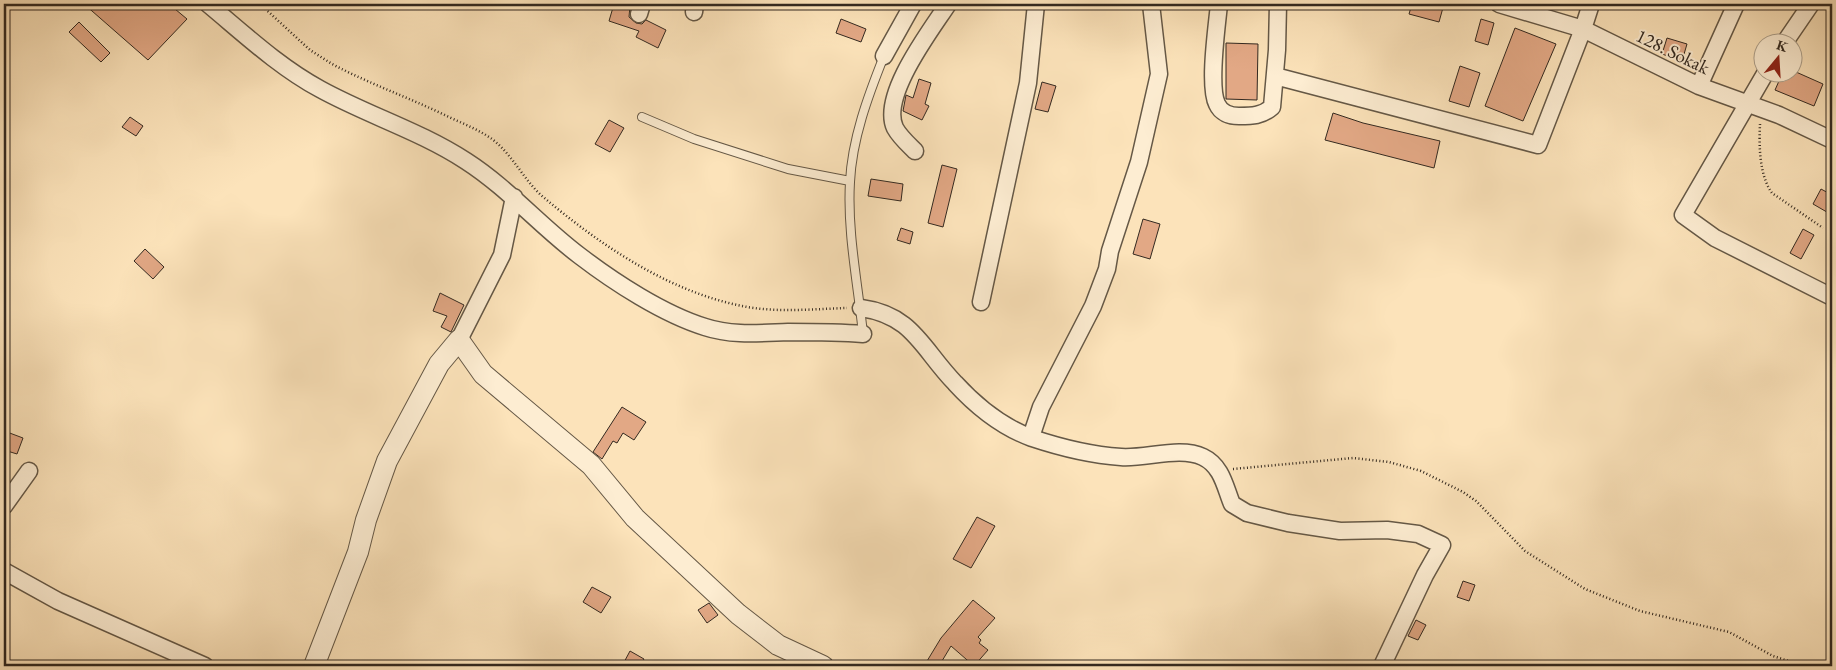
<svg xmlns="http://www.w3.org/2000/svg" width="1836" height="670" viewBox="0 0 1836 670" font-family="'EB Garamond',serif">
  <rect width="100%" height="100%" fill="#fce3ba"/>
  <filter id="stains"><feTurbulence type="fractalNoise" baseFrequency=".004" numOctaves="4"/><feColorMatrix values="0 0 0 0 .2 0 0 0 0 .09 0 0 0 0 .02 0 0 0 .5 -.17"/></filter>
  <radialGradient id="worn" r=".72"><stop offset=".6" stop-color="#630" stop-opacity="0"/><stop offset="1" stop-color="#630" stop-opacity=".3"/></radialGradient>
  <path fill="#e2a885" stroke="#332920" d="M84,4H169L187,19L148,60Z
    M614,4L630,6L629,17L636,23L642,24L646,20L666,30L658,48L636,37L639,31L609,21Z
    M1412,4H1444L1439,22L1409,14Z
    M841,19L866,29L861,42L836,33Z
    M1481,19L1494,23L1488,45L1475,41Z
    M79,22L110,53L101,62L69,32Z
    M1515,28L1556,44L1523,121L1485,106Z
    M1667,38L1687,44L1682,61L1662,54Z
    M1226,43L1258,44L1257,100L1226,99Z
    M1460,66L1480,73L1469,107L1449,101Z
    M1783,72H1796L1823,84L1814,106L1775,90Z
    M919,79L931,83L925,104L929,106L922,120L903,111L906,95L913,98Z
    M1042,82L1056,86L1048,112L1035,109Z
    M1333,113L1363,123L1440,141L1434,168L1325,140Z
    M130,117L143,126L136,136L122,127Z
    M609,120L624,128L610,152L595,144Z
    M942,165L957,169L943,227L928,223Z
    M871,179L903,184L901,201L868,196Z
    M1821,189L1832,195V215L1813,204Z
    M1143,219L1160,224L1150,259L1133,254Z
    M901,228L913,232L910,244L897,240Z
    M1803,229L1814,235L1801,259L1790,253Z
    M145,249L164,267L153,279L134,261Z
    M440,293L464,305L451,332L441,327L447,316L433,311Z
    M622,407L646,422L634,440L623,433L617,443L613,441L602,459L593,452Z
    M7,432L23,438L17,454L4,450Z
    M977,517L995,526L971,568L953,559Z
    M1463,581L1475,585L1469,601L1457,597Z
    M592,587L611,597L601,613L583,602Z
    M973,600L995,618L978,637L981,640L979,643L988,650L974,666L951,646L939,666H924L941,638Z
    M709,603L718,615L707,623L698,610Z
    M1416,620L1426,625L1418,640L1408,636Z
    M630,651L644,659L640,666H622Z"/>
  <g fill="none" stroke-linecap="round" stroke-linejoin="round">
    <g stroke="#655846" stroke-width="10">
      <path id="service" d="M642,117L694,139L788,169L850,181
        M863,334C858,284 847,232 850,182C852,139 868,96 884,56"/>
    </g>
    <g stroke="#655846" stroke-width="19">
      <path id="minor" d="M208,4C243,33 279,67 320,89C367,115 420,131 466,161C508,188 540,226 580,256C614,282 663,314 705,327C732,336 760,333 788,332C813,332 838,332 863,334
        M1219,4C1217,26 1208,86 1217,104C1221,113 1230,116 1239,116C1252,116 1262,116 1272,107L1277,50L1278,4
        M1499,4L1583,29L1699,86L1779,115L1832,140
        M694,12L695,4
        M639,14L642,4
        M1785,42L1811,4
        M884,56L913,4
        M1766,72L1683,215L1715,238L1832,297
        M1275,76L1538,145L1583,29L1591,4
        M1699,86L1736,4
        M915,151C908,144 900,137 895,128C880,96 931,30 948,4
        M981,302L1028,83L1036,4
        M861,308C913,315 922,349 955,383C976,406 1002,427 1032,438C1059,447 1091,455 1121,457C1146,459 1180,446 1203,457C1222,466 1225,487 1232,504L1247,513L1288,523L1340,531L1387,530L1418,534L1442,545L1425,575L1382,666
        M459,340L502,255L514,197
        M1031,437L1041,407L1093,306L1107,269L1110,251L1139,162L1159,74L1151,4
        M4,506L29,471
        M4,571L58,601L205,666"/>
    </g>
    <g stroke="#655846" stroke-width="22">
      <path id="tertiary" d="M314,666L358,552L366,520L387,461L439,364L459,340L483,374L591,465L635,518L738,614L778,645L823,666"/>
    </g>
    <path stroke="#332920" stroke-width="2.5" stroke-dasharray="1 2.5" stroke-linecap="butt" d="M260,4L310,50L332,64C370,84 410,98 449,117C464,124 479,130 492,139C513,155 523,179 542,196C599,244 667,291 742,306C776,313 813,309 847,308
      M1760,124C1759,145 1759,175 1772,193L1823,228
      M1233,469L1353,458L1389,462L1421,471L1463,492L1476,501L1525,551L1585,589L1640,611L1729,632L1773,656L1804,666"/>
    <use href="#service" stroke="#fdedd2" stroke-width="8"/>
    <use href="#minor" stroke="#fdedd2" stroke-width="16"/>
    <use href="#tertiary" stroke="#fdedd2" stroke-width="20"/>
  </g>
  <g text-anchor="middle" stroke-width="4" stroke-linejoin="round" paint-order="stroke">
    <g font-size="19" fill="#332920" stroke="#fdedd2">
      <text transform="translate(1673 51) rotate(26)" y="7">128. Sokak</text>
    </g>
  </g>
  <rect width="1836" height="670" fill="none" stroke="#fce3ba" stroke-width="20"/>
  <rect x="5" y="5" width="1826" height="660" fill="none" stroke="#332920" stroke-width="2.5"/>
  <rect x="10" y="10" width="1816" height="650" fill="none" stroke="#332920"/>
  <g transform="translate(1778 58) rotate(18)"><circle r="24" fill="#fdedd2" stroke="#ac9f8b"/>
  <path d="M0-4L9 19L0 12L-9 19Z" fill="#8f2418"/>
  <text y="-8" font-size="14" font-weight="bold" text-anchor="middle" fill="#332920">K</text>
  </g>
  <rect width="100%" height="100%" filter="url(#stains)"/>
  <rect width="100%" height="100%" fill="url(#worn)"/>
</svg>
